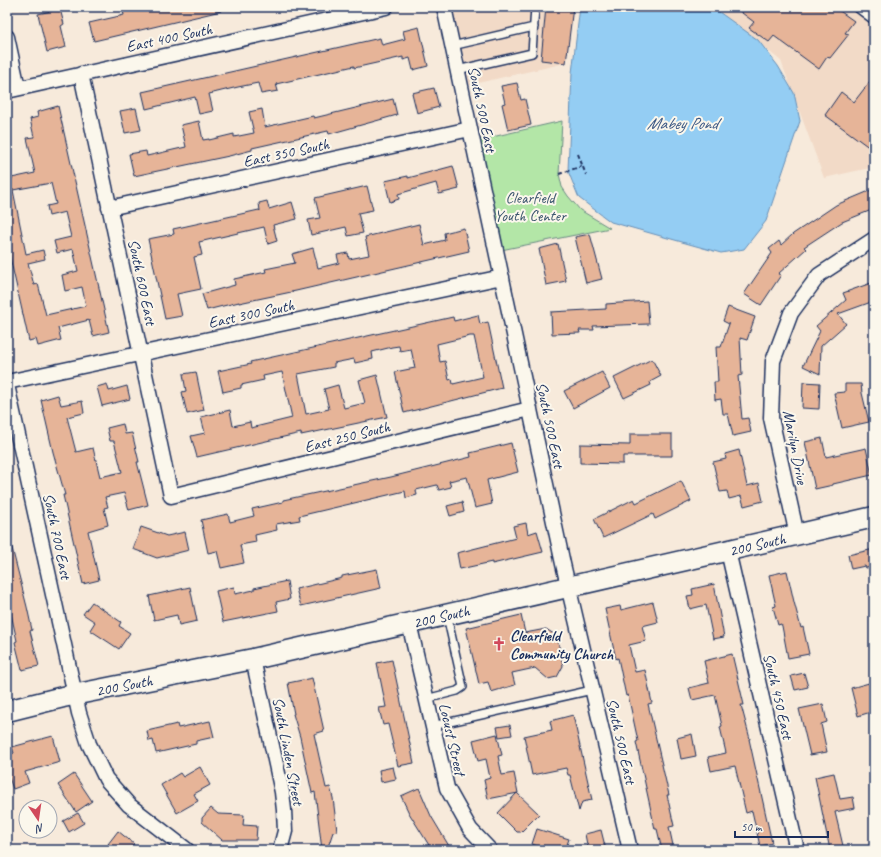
<svg xmlns="http://www.w3.org/2000/svg" width="881" height="857" viewBox="0 0 881 857" font-family="Caveat,sans-serif">
  <rect width="100%" height="100%" fill="#f7eadb"/>
  <filter id="ink" filterUnits="userSpaceOnUse"><feTurbulence type="fractalNoise" baseFrequency=".025" numOctaves="2"/><feDisplacementMap in="SourceGraphic" scale="8" xChannelSelector="R" yChannelSelector="G"/><feConvolveMatrix kernelMatrix="1 2 1 2 8 2 1 2 1" color-interpolation-filters="sRGB"/></filter>
  <g filter="url(#ink)">
    <path fill="#f2dac7" d="M452,7H573L566,63L469,85Z
      M714,7H874V167L824,178L781,61Z"/>
    <path fill="#b3e6a7" stroke="#678a82" d="M562,121L559,174L562,187L568,196L580,210L610,228L501,250L479,140Z"/>
    <path fill="#94cdf3" stroke="#648eb7" d="M580,7H712L758,40L778,66L794,93L800,121L766,221L744,249L721,253L611,222L579,198L568,171L572,73Z"/>
    <path fill="#e6b498" stroke="#1b2f5e" fill-rule="evenodd" d="M122,7H221V11L94,41L89,23L124,15Z
      M546,7H573L566,63L541,60Z
      M734,7H834L854,21L845,33L849,34L830,58L827,57L819,69L774,36L769,42L749,28L754,22Z
      M60,9L64,24L61,26L66,47L47,52L38,14Z
      M419,27L428,66L413,70L410,58L403,60V57L354,68V66L276,84L278,91L261,94L258,83L238,87L209,94L213,111L199,114L195,97L146,109L142,92L380,38L382,45L405,39L403,31Z
      M874,76V143L870,148L825,115L841,92L854,102Z
      M517,83L521,100L525,99L531,125L508,130L502,104L505,103L501,86Z
      M434,88L439,107L417,113L412,93Z
      M393,99L397,115L329,134L328,131L252,148V150L229,156L134,176L129,154L146,151L147,156L186,147L181,125L199,121L203,140L209,139V140L234,134V137L254,133L249,112L262,109L265,127L313,116L314,118Z
      M58,106L109,332L93,336L89,320L58,328L61,340L38,346L36,339L29,341L7,244V179L35,173L27,138L34,137L30,119L38,117L37,112ZM51,183L56,204L47,206L49,216L65,212L71,237L54,241L57,253L73,249L78,271L62,275L65,291L82,287L86,306L46,315L38,284L34,285L28,263L45,259L43,250L26,254L13,190Z
      M136,108L141,130L125,133L120,111Z
      M453,166L459,189L439,194L436,183L398,194L399,199L390,202L385,181L408,176V178Z
      M367,186L373,210L358,213L363,233L348,236L346,227L311,235L308,220L320,218L315,198Z
      M874,189V209L842,222L804,247L806,249L778,274L781,275L761,305L744,294L772,253L769,249L779,241L781,245L793,234L836,205Z
      M267,201L269,209L292,202L297,219L273,225L277,241L268,244L264,227L199,242L202,255L194,257L201,289L177,294L182,316L165,319L148,239L174,234L173,229L259,210L260,211L259,203Z
      M419,224L424,245L445,240L444,233L464,228L469,251L296,291L239,303V302L207,310L202,294L235,285L234,279L266,272L265,269L295,263L292,254L313,248L318,268L339,263L337,255L348,253L349,259L369,255L365,237Z
      M590,234L602,279L586,283L575,237Z
      M558,244L566,281L546,285L539,249Z
      M874,282V301L838,314L846,324L821,346L820,374L803,366L820,331L816,326L846,300L843,293Z
      M647,301L649,324L593,326L594,330H579L580,333L552,334L551,312L606,309V304Z
      M728,307L755,317L747,340L740,338L742,375L738,376L742,419L748,418L751,432L733,436L728,414H723L721,399L715,400L714,382H718L716,347H721L729,324L723,321Z
      M478,315L480,324L488,322L502,388L404,413L395,372L415,368L411,349L400,351L399,346L392,347L372,352L373,359L355,363L354,359L334,363V367L298,374L306,414L329,409L324,389L338,385L344,408L365,403L359,380L377,375L387,417L301,435V433L197,457L191,436L205,433L201,417L230,410L233,426L250,422L251,428L292,418L282,372L263,376L264,380L241,385V388L223,392L218,371L251,364L250,362L453,317L454,321ZM470,336H474L483,377L453,384L452,379L449,380L445,361L440,362L437,344Z
      M652,359L661,376L650,382L651,385L624,398L614,378Z
      M196,372L204,410L187,414L182,392L186,391L183,374Z
      M602,372L610,388L573,408L564,391Z
      M803,382L820,383L819,409L802,408Z
      M107,384L109,391L127,386L130,399L102,406L97,387Z
      M845,384H861L862,393L869,422L842,428L834,393L845,392Z
      M58,395L61,405L82,401L84,413L67,417L76,452L93,448L100,477L122,472L114,441H110L107,428L123,424L125,434L132,433L139,462H137L148,505L129,510L124,493L105,497L108,507L104,508L108,525L88,531L99,580L83,584L63,495H65L53,452L41,400Z
      M630,434H672V456H623V464L580,463V444L630,445Z
      M822,438L826,457L866,448L872,475L833,484V485L815,489L805,442Z
      M511,443L518,472L487,480L492,504L475,508L467,477L449,481L451,487L439,490L437,485L416,490L417,495L406,498L405,491L299,516L300,520L276,524L277,530L255,535L256,542L240,545L244,563L221,568L217,551L208,553L201,520L228,514L230,522L254,516L252,509L283,502V500L391,477L471,457L470,453Z
      M739,450L747,486L759,483L763,501L744,506L741,496L729,499L727,491L720,492L713,462L726,459L725,454Z
      M681,481L691,501L655,519L653,514L603,538L594,519L634,499L636,503Z
      M462,502L464,512L450,516L447,506Z
      M526,523L528,534L537,531L543,552L492,564V562L460,569L457,553L516,538L513,526Z
      M141,527L167,536L185,532L189,550L157,558L133,549Z
      M11,544L27,607L32,630L30,631L39,666L22,670L15,642L17,641L8,600L7,601V545Z
      M874,549V567L866,568L865,566L851,569L848,555Z
      M377,569L381,588L301,606L296,589L342,578V576Z
      M787,571L794,602L801,628L803,627L809,654L788,658L782,626L781,624L778,625L773,607L776,606L769,575Z
      M287,581L290,599L276,602L278,611L223,622L216,591L234,587L235,594L254,590V588Z
      M714,584L724,637L713,639L706,605L690,609L687,596L693,595L692,589Z
      M190,587L197,621L179,625L177,615L154,620L149,596Z
      M92,602L121,622L119,626L130,633L119,649L90,630L95,622L83,614Z
      M653,602L658,622L642,626L646,641L629,645L635,672L645,670L652,703L648,704L669,795H667L674,826L669,827L674,850H662L657,829H655L636,742L638,741L628,695L626,696L618,658L616,659L613,646L605,609L620,606L621,610Z
      M521,615L525,633L546,629L557,636L563,666L557,677L548,679L535,668L512,673L515,685L491,692L488,682L479,684L466,628Z
      M732,654L744,705H741L750,739H749L772,843L760,846L752,811L746,813L735,766L711,771L708,757L726,753L720,727L722,726L715,695L692,700L689,688L709,683L704,661Z
      M392,660L414,763L398,766L388,724L383,725L379,708L386,707L377,663Z
      M804,673L808,687L795,690L791,676Z
      M312,678L324,731L314,734L326,788L330,787L333,798L337,831L333,832L327,850H322L315,792L312,793L300,737L293,714H294L288,683Z
      M869,683L874,702V711L858,716L851,688Z
      M823,704L827,722L821,724L827,752L810,755L799,709Z
      M573,715L592,800L582,802L579,811L570,775H568L566,768L532,775L524,736L552,730L550,721Z
      M210,721L214,737L196,741V744L156,753L153,740L149,741L147,731L177,724L178,728Z
      M510,725L512,735L499,737L497,727Z
      M497,734L502,755L498,756L502,775L514,773L518,793L488,799L484,780L490,778L486,759L478,761L473,740Z
      M692,734L696,756L681,759L677,738Z
      M53,736L60,762L25,772L29,783L13,789L7,772V755L14,753L12,747Z
      M200,767L210,785L194,794L198,801L177,813L161,785L180,773L183,777Z
      M393,767L396,779L381,782L379,770Z
      M834,773L840,799L853,797L855,808L835,812L844,850H830L815,777Z
      M74,774L92,801L76,812L58,785Z
      M419,788L431,816L449,846L443,850H432L409,813L401,796Z
      M517,793L539,814L521,832H517L498,813Z
      M211,808L218,814L244,815L243,825L257,826L256,840H222L202,822V818Z
      M78,813L84,823L69,832L63,821Z
      M537,829L569,839L565,850H549L532,844Z
      M601,830L606,850H588L585,834Z
      M118,831L134,844L129,850H116L108,844Z"/>
    <g fill="none" stroke-linecap="round" stroke-linejoin="round">
      <g stroke="#1b2f5e" stroke-width="10">
        <path id="lane" d="M856,7L872,19L874,16
          M452,46L534,27
          M457,70L532,53L535,7
          M426,699L457,691L463,687L447,616
          M432,726L592,690"/>
      </g>
      <g stroke="#1b2f5e" stroke-width="17">
        <path id="street" d="M444,7L563,564L630,850
          M7,37L18,88
          M81,74L171,496L530,409
          M7,91L386,7
          M109,208L470,129
          M7,382L502,277
          M7,385L79,713L89,744L106,779L129,805L187,850
          M797,535L771,418L773,361L791,313L819,275L874,239
          M728,551L797,850
          M409,623L447,788L470,829L490,850
          M253,659L282,792L284,810L285,831L280,850"/>
      </g>
      <g stroke="#1b2f5e" stroke-width="23">
        <path id="secondary" d="M7,711L63,697L253,659L874,517"/>
      </g>
      <path stroke="#1b2f5e" stroke-width="2" stroke-dasharray="4 3" stroke-linecap="butt" d="M578,154L586,175
        M559,174L582,166"/>
      <use href="#lane" stroke="#fbf7ec" stroke-width="7"/>
      <use href="#street" stroke="#fbf7ec" stroke-width="14"/>
      <use href="#secondary" stroke="#fbf7ec" stroke-width="20"/>
    </g>
  </g>
  <defs>
    <g id="church-bare" transform="scale(1.08)"><path d="M-1.2-6h2.4v3.5h3.3v2.4h-3.3V6h-2.4V-.1h-3.3v-2.4h3.3Z" fill="#d1495b" stroke="#fbf7ec" stroke-width="2.5" paint-order="stroke"/></g>
  </defs>
  <g fill-rule="evenodd">
    <use href="#church-bare" x="499" y="644"/>
  </g>
  <g text-anchor="middle" stroke-width="4" stroke-linejoin="round" paint-order="stroke">
    <g font-size="16" fill="#1b2f5e" stroke="#fbf7ec">
      <text transform="translate(169 37) rotate(-12)" y="6">East 400 South</text>
      <text transform="translate(483 109) rotate(78)" y="6">South 500 East</text>
      <text transform="translate(286 152) rotate(-12)" y="6">East 350 South</text>
      <text transform="translate(143 282) rotate(78)" y="6">South 600 East</text>
      <text transform="translate(251 313) rotate(-12)" y="6">East 300 South</text>
      <text transform="translate(551 425) rotate(78)" y="6">South 500 East</text>
      <text transform="translate(347 436) rotate(-14)" y="6">East 250 South</text>
      <text transform="translate(796 447) rotate(79)" y="6">Marilyn Drive</text>
      <text transform="translate(58 536) rotate(78)" y="6">South 700 East</text>
      <text transform="translate(757 544) rotate(-13)" y="6">200 South</text>
      <text transform="translate(441 616) rotate(-13)" y="6">200 South</text>
      <text transform="translate(124 685) rotate(-11)" y="6">200 South</text>
      <text transform="translate(779 696) rotate(77)" y="6">South 450 East</text>
      <text transform="translate(453 739) rotate(77)" y="6">Locust Street</text>
      <text transform="translate(622 741) rotate(77)" y="6">South 500 East</text>
      <text transform="translate(289 751) rotate(79)" y="6">South Linden Street</text>
    </g>
    <g font-size="16" fill="#39546d" stroke="#fbf7ec">
      <text x="530" y="203">Clearfield<tspan x="530" dy="18">Youth Center</tspan></text>
    </g>
    <g font-size="16" font-weight="bold" fill="#1b2f5e" stroke="#fbf7ec" text-anchor="start">
      <text x="510" y="641">Clearfield<tspan x="510" dy="18">Community Church</tspan></text>
    </g>
    <g font-size="17" font-style="italic" fill="#395683" stroke="#fbf7ec">
      <text x="682" y="129">Mabey Pond</text>
    </g>
  </g>
  <rect width="881" height="857" fill="none" stroke="#fbf7ec" stroke-width="24"/>
  <rect x="12" y="12" width="857" height="833" fill="none" stroke="#1b2f5e" stroke-width="1.5" filter="url(#ink)"/>
  <g transform="translate(38 819) rotate(167)"><circle r="19" fill="#fbf7ec" stroke="#a1a7b3"/>
  <path d="M0-3L7 15L0 10L-7 15Z" fill="#d1495b"/>
  <text y="-6" font-size="11" font-weight="bold" text-anchor="middle" fill="#1b2f5e">N</text>
  </g>
  <path d="M735 831v6h93v-6" fill="none" stroke="#1b2f5e" stroke-width="2"/>
  <text x="741" y="831" font-size="12" fill="#1b2f5e" stroke="#fbf7ec" stroke-width="3" paint-order="stroke">50 m</text>
</svg>
